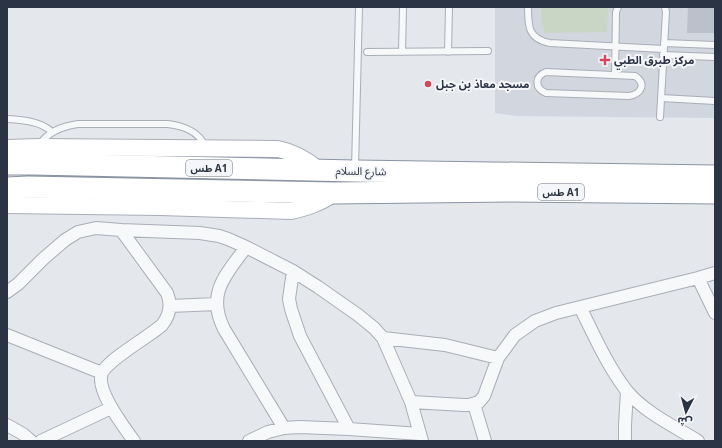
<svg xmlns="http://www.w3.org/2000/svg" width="722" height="448" viewBox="0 0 722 448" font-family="'Open Sans','Noto Sans Arabic',sans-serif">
  <rect width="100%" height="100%" fill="#e4e7ec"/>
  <path fill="#d2d6de" d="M495,7H715V118L516,116L495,113Z"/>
  <path fill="#c9d6c5" d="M541,7H608L607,32L545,33L541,20Z"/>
  <path fill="#bbc0ca" d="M688,7H715V33H687Z"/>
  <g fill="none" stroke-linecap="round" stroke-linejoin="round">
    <g stroke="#a9aeb7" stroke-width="8">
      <path id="lane" d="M528,7C528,26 528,39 550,43L663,49
        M664,43L715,45
        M367,52L488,51
        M402,52L403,7
        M448,52L449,7
        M663,55L715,57
        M546,72L635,76C647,84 641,94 629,96L546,93C534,88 535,76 546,72Z
        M615,74L616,12L618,7
        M661,98L715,101
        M660,117L666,12L665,7
        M7,119C22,120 41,121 52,132
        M40,144C49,131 63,126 78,124H168C184,126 198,131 205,146
        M355,168L359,7"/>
    </g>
    <g stroke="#a9aeb7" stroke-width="14">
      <path id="street" d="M121,230L167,293C172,305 170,315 162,325C150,336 107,360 102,373C95,390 124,427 134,441
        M246,247C226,275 206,293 224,329L284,428
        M293,271L289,299L291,309L300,336L349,429
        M698,278L715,313
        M7,292L18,284L43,259L65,240L78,232L96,228L121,230L200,233L219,236L228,239L246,247L293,271L318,287L358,315L374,328L383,338L411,402L422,441
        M170,306L217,304
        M580,307C594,335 607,365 626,390C645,413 674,426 698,441
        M7,335L102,373
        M383,338L445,345L498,358
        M411,402L464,405H469L479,402L484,396L498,358L515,335L535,321L556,313L698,278L715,273
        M474,404L485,441
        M7,425L23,434L31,441
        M41,441L111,408
        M249,441L268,432L284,428L299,427L349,429L420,434
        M625,441V425L627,391"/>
    </g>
    <g stroke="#a9aeb7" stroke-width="18">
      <path id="secondary" d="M7,148L38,147L278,149C294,152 306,159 319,170
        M7,205L160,207L291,211C309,207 319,203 335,193"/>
    </g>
    <g stroke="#8b94a3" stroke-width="23">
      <path id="highway" d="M7,164H33L355,171L715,176
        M7,188L28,187L335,193L510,191L715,193"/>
    </g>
    <use href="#lane" stroke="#f7f8fa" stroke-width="6"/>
    <use href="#street" stroke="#f7f8fa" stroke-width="12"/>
    <use href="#secondary" stroke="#fff" stroke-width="16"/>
    <use href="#highway" stroke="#fff" stroke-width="21"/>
  </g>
  <g fill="#d1495b" stroke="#f4f6f9" stroke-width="1.5">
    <path d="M603 54h4v4h4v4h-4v4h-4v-4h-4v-4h4z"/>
    <circle cx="428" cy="84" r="4"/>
  </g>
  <g text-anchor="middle" stroke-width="4" stroke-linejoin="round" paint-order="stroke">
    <g fill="#f4f6f9" stroke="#676e7b" stroke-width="1">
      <rect x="186" y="160" width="46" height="16" rx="3"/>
      <rect x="538" y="184" width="46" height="16" rx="3"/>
    </g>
    <g font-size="10" font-weight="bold" fill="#2b3445">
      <text x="209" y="172">طس A1</text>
      <text x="561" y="196">طس A1</text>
    </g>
    <g font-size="11" font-weight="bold" fill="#2b3445" stroke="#f4f6f9" text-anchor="start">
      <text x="614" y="64">مركز طبرق الطبي</text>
      <text x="436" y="88">مسجد معاذ بن جبل</text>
    </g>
    <g font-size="11" fill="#2b3445" stroke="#f4f6f9">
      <text transform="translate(361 171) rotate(1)" y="4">شارع السلام</text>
    </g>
  </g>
  <rect width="722" height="448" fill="none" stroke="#2b3445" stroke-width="16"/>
  <g transform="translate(686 412) rotate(186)" stroke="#f4f6f9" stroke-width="3" paint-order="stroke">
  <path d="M0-3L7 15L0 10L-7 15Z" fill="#2b3445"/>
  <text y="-6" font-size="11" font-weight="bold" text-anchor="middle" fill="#2b3445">ش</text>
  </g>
</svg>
